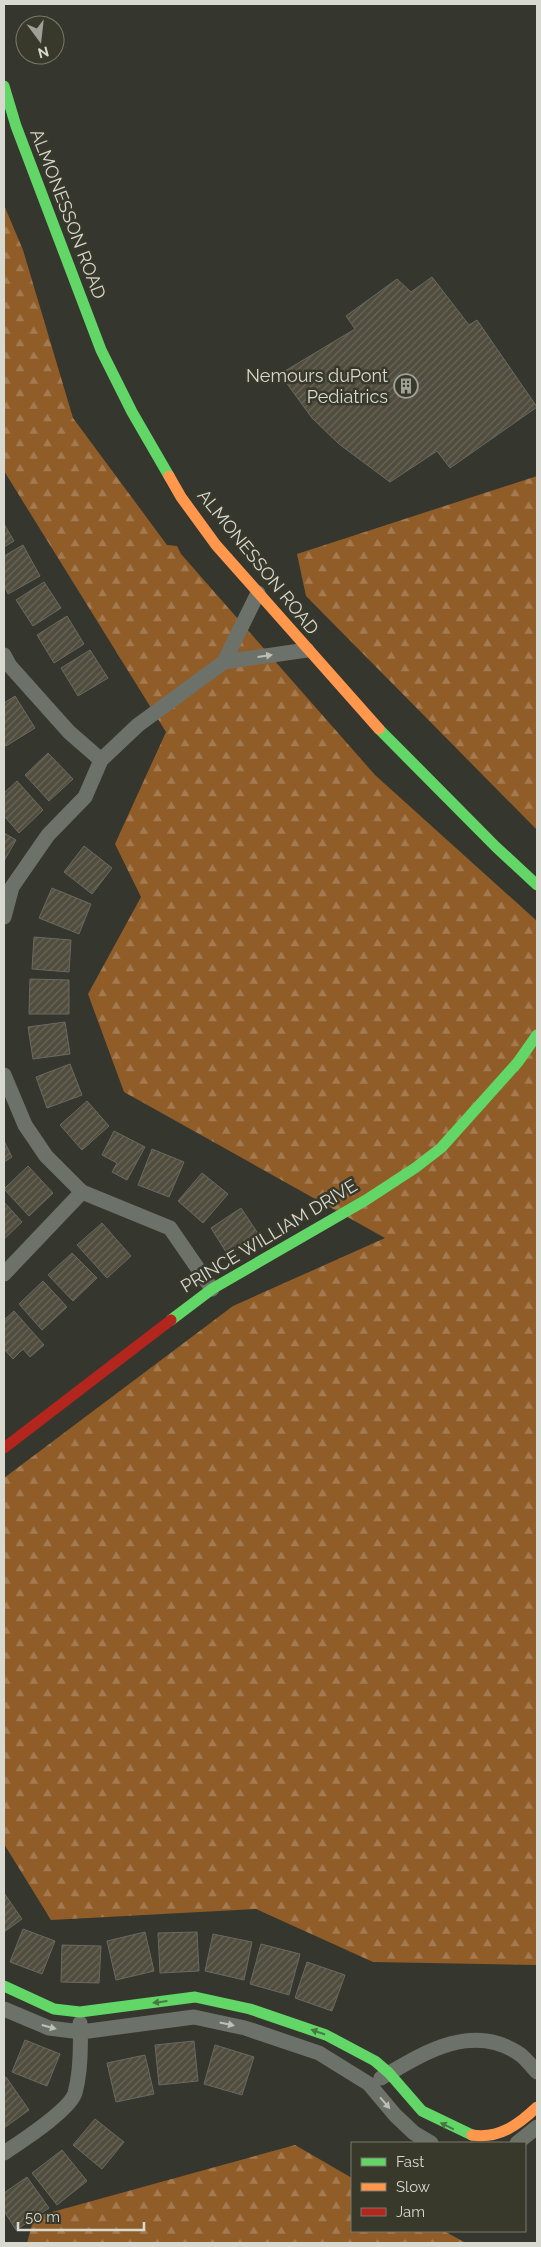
<svg xmlns="http://www.w3.org/2000/svg" width="541" height="2247" viewBox="0 0 541 2247" font-family="Raleway,sans-serif">
  <defs>
    <pattern id="forest-firs" width="22" height="20" patternUnits="userSpaceOnUse" patternTransform="scale(1.25)"><rect width="22" height="20" fill="#905c28"/><path d="M5 1l3.5 6h-7zM16 11l3.5 6h-7z" fill="#a47a50"/></pattern>
    <pattern id="building-hatch" width="6" height="6" patternUnits="userSpaceOnUse" patternTransform="scale(1.25)"><rect width="6" height="6" fill="#514d3e"/><path d="M-1 1l2-2M0 6l6-6M5 7l2-2" fill="none" stroke="#696659"/></pattern>
  </defs>
  <rect width="100%" height="100%" fill="#35362e"/>
  <path fill="url(#forest-firs)" d="M4,205L23,250L73,418L167,545L177,546L181,554L375,775L537,921V1965L373,1962L256,1909L51,1920L4,1844V1478L233,1306L385,1238L124,1092L88,994L141,897L115,844L166,732L4,471Z
    M537,476V830L306,596L297,554Z
    M295,2145L352,2178V2231H444L466,2243H27L34,2217Z"/>
  <path fill="url(#building-hatch)" stroke="#6a6962" d="M432,277L469,325L477,320L537,407L450,468L437,451L390,482L339,444L312,418L280,374L355,329L346,316L397,279L411,292Z
    M4,524L14,541L4,547Z
    M23,545L40,576L8,594L4,585V556Z
    M44,582L61,608L33,626L16,600Z
    M67,616L84,644L54,663L37,635Z
    M90,650L108,678L78,696L61,668Z
    M15,696L35,728L6,746L4,742V703Z
    M48,753L73,779L49,801L25,775Z
    M17,781L43,810L19,833L4,816V793Z
    M4,833L16,840L4,861Z
    M84,846L112,868L92,894L64,872Z
    M52,888L91,904L79,934L39,918Z
    M34,937L71,940L69,972L32,969Z
    M30,979L69,980V1014H29Z
    M65,1022L70,1054L33,1059L28,1027Z
    M70,1064L82,1095L47,1108L36,1077Z
    M87,1101L109,1126L82,1150L60,1125Z
    M114,1131L145,1147L127,1180L112,1172L117,1163L102,1155Z
    M4,1141L12,1157L4,1162Z
    M152,1149L184,1162L169,1197L138,1185Z
    M28,1166L53,1193L29,1216L4,1189Z
    M202,1173L228,1194L203,1223L178,1201Z
    M4,1202L22,1222L4,1239Z
    M241,1208L259,1235L228,1255L211,1228Z
    M102,1223L131,1256L107,1278L77,1245Z
    M72,1253L97,1278L73,1301L48,1275Z
    M43,1281L67,1307L42,1330L19,1304Z
    M14,1311L44,1345L30,1357L23,1349L13,1359L4,1349V1320Z
    M4,1893L22,1919L4,1932Z
    M23,1929L55,1941L42,1974L10,1962Z
    M145,1932L154,1971L116,1980L107,1941Z
    M197,1932L199,1971L160,1973L158,1933Z
    M213,1934L252,1942L244,1980L205,1971Z
    M261,1944L300,1954L289,1995L250,1984Z
    M62,1945L101,1946L99,1983L61,1982Z
    M307,1962L345,1975L332,2011L295,1998Z
    M25,2040L60,2054L47,2086L12,2072Z
    M194,2041L198,2081L159,2085L155,2045Z
    M215,2045L254,2057L242,2095L204,2084Z
    M145,2055L154,2094L116,2102L107,2063Z
    M6,2077L29,2110L4,2128V2078Z
    M95,2119L124,2142L102,2169L73,2145Z
    M62,2150L87,2181L57,2205L32,2173Z
    M27,2177L49,2208L16,2230L4,2211V2193Z"/>
  <g fill="none" stroke-linecap="round" stroke-linejoin="round">
    <path stroke="#6c7269" stroke-width="15" d="M4,655L10,666L69,732L101,760
      M224,662L307,650
      M4,917L12,887L48,835L85,797L101,760L138,725L224,662L258,593
      M4,1075L25,1125L46,1156L82,1192L170,1228L212,1289
      M4,1274L82,1192
      M4,2009L49,2028L81,2032L194,2017L245,2028L319,2053L369,2084L395,2115L414,2133L431,2143
      M381,2078C422,2054 471,2022 518,2053C525,2057 531,2066 537,2072
      M517,2143L537,2127
      M4,2153C20,2142 69,2111 75,2093C81,2071 81,2046 80,2023"/>
    <path stroke="#63d668" stroke-width="11" d="M4,86L16,126L101,350L132,412L169,476
      M379,729L496,847L537,885
      M171,1320L212,1289L366,1200L415,1168L441,1148L518,1062L537,1035
      M4,1986L54,2009L80,2012L195,1997L250,2009L326,2035L375,2061L389,2073L422,2111L472,2135"/>
    <path stroke="#ff974d" stroke-width="11" d="M169,476L181,497L216,545L379,729
      M472,2135C499,2139 518,2125 537,2107"/>
    <path stroke="#b3261e" stroke-width="11" d="M4,1448L171,1320"/>
  </g>
  <defs><path id="oneway-solid" d="M-6-.8H1V-3.2L6.5 0L1 3.2V.8H-6Z" transform="scale(1.25)"/></defs>
  <g fill="#bdbfb6">
    <use href="#oneway-solid" transform="translate(265 656) rotate(-8)"/>
    <use href="#oneway-solid" transform="translate(227 2024) rotate(12)"/>
    <use href="#oneway-solid" transform="translate(49 2027) rotate(15)"/>
    <use href="#oneway-solid" transform="translate(385 2103) rotate(49)"/>
  </g>
  <g fill="#497843">
    <use href="#oneway-solid" transform="translate(160 2002) rotate(173)"/>
    <use href="#oneway-solid" transform="translate(318 2032) rotate(-161)"/>
    <use href="#oneway-solid" transform="translate(447 2126) rotate(-154)"/>
  </g>
  <defs>
    <g id="building-ring" transform="scale(1.25)"><circle r="9.5" fill="#38392b" stroke="#9fa097" stroke-width="1.5"/><path d="M-4-6H4V6H1V3H-1V6H-4ZM-2.5-4.3h1.7v1.8h-1.7ZM.8-4.3h1.7v1.8H.8ZM-2.5-1h1.7V.8h-1.7ZM.8-1h1.7V.8H.8Z" fill="#9fa097"/></g>
  </defs>
  <g fill-rule="evenodd">
    <use href="#building-ring" x="406" y="386"/>
  </g>
  <g text-anchor="middle" stroke-width="5" stroke-linejoin="round" paint-order="stroke">
    <g font-size="18" fill="#d8d9d0" stroke="#38392b">
      <text transform="translate(68 214) rotate(69)" y="6">ALMONESSON ROAD</text>
      <text transform="translate(258 562) rotate(51)" y="6">ALMONESSON ROAD</text>
      <text transform="translate(269 1236) rotate(-31)" y="6">PRINCE WILLIAM DRIVE</text>
    </g>
    <g font-size="18" fill="#d8d9d0" stroke="#38392b" text-anchor="end">
      <text x="388" y="382">Nemours duPont<tspan x="388" dy="21">Pediatrics</tspan></text>
    </g>
  </g>
  <rect width="541" height="2247" fill="none" stroke="#d8d9d0" stroke-width="10"/>
  <rect x="351" y="2142" width="175" height="90" fill="#38392b" stroke="#78796d"/>
  <rect x="361" y="2158" width="25" height="8" fill="#63d668" stroke="#78796d"/>
  <text x="396" y="2167" font-size="15" fill="#d8d9d0">Fast</text>
  <rect x="361" y="2183" width="25" height="8" fill="#ff974d" stroke="#78796d"/>
  <text x="396" y="2192" font-size="15" fill="#d8d9d0">Slow</text>
  <rect x="361" y="2208" width="25" height="8" fill="#b3261e" stroke="#78796d"/>
  <text x="396" y="2217" font-size="15" fill="#d8d9d0">Jam</text>
  <g transform="translate(40 40) rotate(165)"><circle r="24" fill="#38392b" stroke="#78796d"/>
  <path d="M0-4L9 19L0 12L-9 19Z" fill="#9fa097"/>
  <text y="-8" font-size="14" font-weight="bold" text-anchor="middle" fill="#d8d9d0">N</text>
  </g>
  <path d="M18 2222v8h126v-8" fill="none" stroke="#d8d9d0" stroke-width="2.5"/>
  <text x="25" y="2222" font-size="15" fill="#d8d9d0" stroke="#38392b" stroke-width="4" paint-order="stroke">50 m</text>
</svg>
